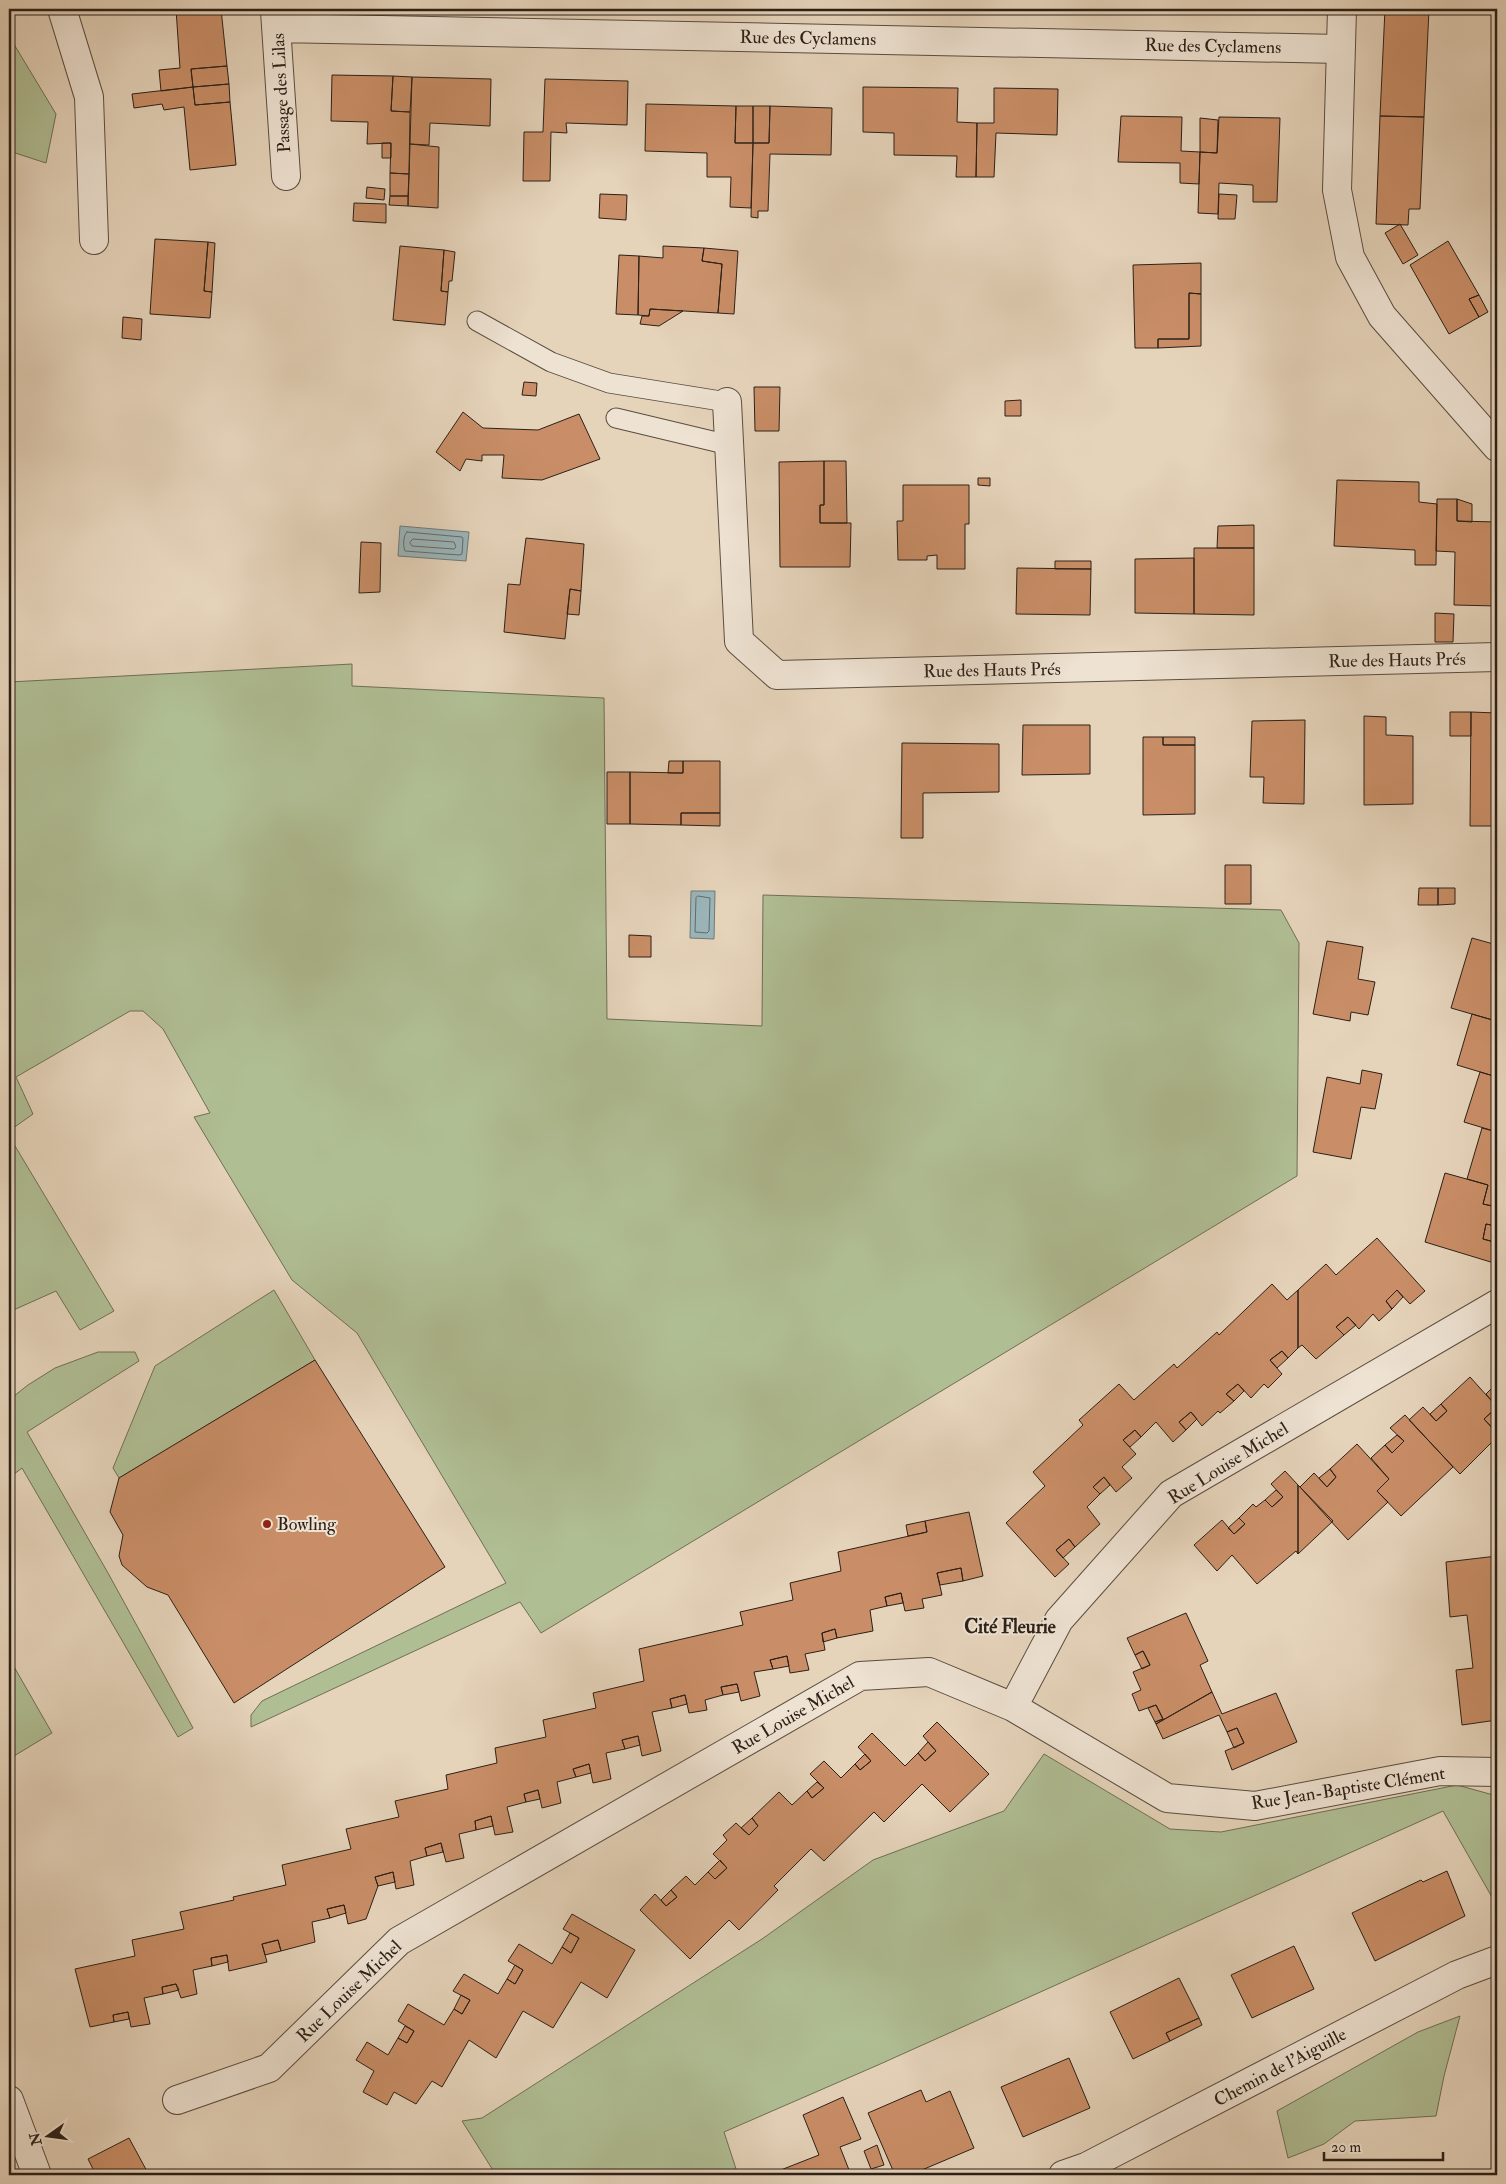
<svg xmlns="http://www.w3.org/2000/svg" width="1506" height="2184" viewBox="0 0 1506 2184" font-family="'IM FELL Double Pica',serif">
  <rect width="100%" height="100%" fill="#e5d3ba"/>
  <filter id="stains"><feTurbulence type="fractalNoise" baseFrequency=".004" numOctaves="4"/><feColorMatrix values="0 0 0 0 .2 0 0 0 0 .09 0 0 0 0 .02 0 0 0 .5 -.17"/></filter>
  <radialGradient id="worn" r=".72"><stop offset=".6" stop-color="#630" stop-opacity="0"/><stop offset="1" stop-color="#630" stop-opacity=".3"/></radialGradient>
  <path fill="#b0be94" stroke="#6e6f56" d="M9,36L56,114L46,163L9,151Z
    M352,664V686L604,698L607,1019L762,1026L763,895L1281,910L1299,943L1297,1176L541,1633L520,1602L251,1727V1715L262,1701L506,1583L357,1333L292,1280L194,1117L210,1113L163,1029L143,1011H130L16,1077L33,1114L9,1131V682Z
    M9,1136L114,1311L80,1330L56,1291L9,1312Z
    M274,1290L315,1360L119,1478L113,1468L155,1366Z
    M98,1352H135L139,1361L27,1432L108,1573L193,1728L178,1737L22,1468L9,1478V1400L28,1385L55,1368Z
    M9,1658L52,1733L9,1759Z
    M1044,1754L1170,1829L1221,1832L1457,1785L1497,1796V1906L1443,1811L878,2065L724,2132L738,2175H496L462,2121L482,2118L762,1939L873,1860L1004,1811Z
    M1460,2016L1444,2076L1436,2116L1355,2121L1324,2144L1288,2158L1277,2111L1418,2032Z"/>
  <path fill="#9ab5ba" stroke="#6e7979" d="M400,526L469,532L466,561L398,556Z
    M691,891H715L714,939L690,938Z"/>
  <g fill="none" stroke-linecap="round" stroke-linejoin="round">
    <path stroke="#636a69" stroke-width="1" d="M407,532L462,537L463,539L462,554L459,555L405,551C403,547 403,535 407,532Z
      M413,539L454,542L456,547L454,549L412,546L410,543Z
      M698,896L710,898L709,931L707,933L695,932L696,898Z"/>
  </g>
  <path fill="#c98e67" stroke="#2c2018" d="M176,9H221L227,66L191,69L193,87L161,91L159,70L180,68Z
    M712,9H732V12L712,11Z
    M917,9H936V11H917Z
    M936,9H953V12L936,11Z
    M1385,9H1429L1424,117L1380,116Z
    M227,66L229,84L193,87L191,69Z
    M332,75L393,76L391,111L410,112L409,174L390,173L391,143L367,144L368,122L331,121Z
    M393,76L412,77L410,112L391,111Z
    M412,77L491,79L490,126L430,123L429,145L410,144Z
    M545,79L628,81L627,125L566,123L567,133L551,132L550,181H523L524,132H543Z
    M229,84L230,102L195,105L193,87Z
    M193,87L195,105L230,102L236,165L190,170L184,107L164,110L162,104L134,108L132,94Z
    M863,87L958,88L957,122L977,123L976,177H956L957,156L894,155V133L863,132Z
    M994,88L1058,89L1057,135L996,133L994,177H976L977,123H994Z
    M646,104L736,106L735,143H753L751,208L730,207L731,177H707V153L645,151Z
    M736,106H753V143H735Z
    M753,106H770L769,143H753Z
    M770,106L832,108L831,155L770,154L768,211H758V218L751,217L753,143H769Z
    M1121,116L1182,117L1181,151L1200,152L1199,184L1180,183V163L1118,162Z
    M1380,116L1424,117L1420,209H1409L1408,225L1376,224Z
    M1219,117L1280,118L1277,202H1253V185L1219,183L1218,214L1198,213L1200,152L1217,153Z
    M1200,118L1218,120L1217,153L1200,152Z
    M382,143H391V158H382Z
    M410,144L439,147L438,208L408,206Z
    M390,173L409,174L408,196H390Z
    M367,187L385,189L384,200L366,198Z
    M600,194L627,195L626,220L599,218Z
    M1219,194L1237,195L1235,219H1218Z
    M390,196H408V206L389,205Z
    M354,203L386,204V223L353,221Z
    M1400,224L1418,255L1403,264L1385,233Z
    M155,239L208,242L204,291L212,292L210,318L150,314Z
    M1448,241L1479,295L1469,299L1479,317L1449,334L1410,265Z
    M208,242L215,243L212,292L204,291Z
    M400,246L444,250L441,291L448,292L445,325L393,320Z
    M663,246L704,248L702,261L722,264L718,313L650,309L649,316L638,315L639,256L663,258Z
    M704,248L738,251L734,314L718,313L722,264L702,261Z
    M444,250L455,252L452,281H449L448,292L441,291Z
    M619,255L639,256L638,315L616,314Z
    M1201,263V294L1189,293V339H1158V348H1135L1133,265Z
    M1496,277H1497V311H1494Z
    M1189,293L1201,294V346L1158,348V339H1189Z
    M1479,295L1488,312L1479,317L1469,299Z
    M650,309L683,311L659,326L640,324L642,316H649Z
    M123,317L142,319L141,340L122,338Z
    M524,382L537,383L536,396L522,395Z
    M754,387H780L779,431H755Z
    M1021,400V416H1005V401Z
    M463,412L483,428L538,430L579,414L600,459L542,480L502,478L504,455H482V461L466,459L460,471L436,452Z
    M824,461H846L847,523H820V505H824Z
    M824,461V505H820V523H851L850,567H780L779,462Z
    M978,478H990V486L978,485Z
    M1337,480L1419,482V502L1437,504L1436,565H1415V550L1334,546Z
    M903,485H969V524H965V569H937V555L927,556V560H898L897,521H903Z
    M1437,499H1457V521L1497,522V606L1454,605L1455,552L1436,551Z
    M1457,499L1472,504V522L1457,521Z
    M1254,525V548H1217L1218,526Z
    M526,538L584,544L581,591L570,589L565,639L504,632L508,584L520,585Z
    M361,542L381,543L380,592L359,593Z
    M1194,548H1254V615L1194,614Z
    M1194,558V614L1135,613V559Z
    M1055,561H1091V569H1055Z
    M1017,568L1091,569L1090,615L1016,614Z
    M570,589L581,591L579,615L567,614Z
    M1435,613L1454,614L1453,642H1435Z
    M1450,712H1471V736H1450Z
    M1471,712L1497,713V826H1470Z
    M1364,716L1386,717V735L1413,736V804L1364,805Z
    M1305,720L1304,804L1263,803L1264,777H1250L1252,721Z
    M1023,725H1090V774L1022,775Z
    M1143,737H1163V745H1195V814L1143,815Z
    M1163,737H1195V745H1163Z
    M902,743L999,744V792L923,793V838H901Z
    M669,761H683V773H668Z
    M683,761H720V813H681V825L630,824V772L683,773Z
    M607,772H630V824H607Z
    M681,813H720V826L681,825Z
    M1225,865H1251V904H1225Z
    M1419,888H1438V905H1418Z
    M1438,888H1455V904L1438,905Z
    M629,935L651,936V957H629Z
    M1472,938L1497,945L1496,1021L1451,1008Z
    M1327,941L1363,947L1358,979L1375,982L1368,1015L1351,1012L1350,1021L1313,1014Z
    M1472,1014L1496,1021L1497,1017V1077L1457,1065Z
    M1362,1070L1382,1074L1375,1109L1361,1107L1351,1159L1313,1152L1327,1077L1360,1084Z
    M1480,1072L1497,1077V1132L1464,1122Z
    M1482,1128L1497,1132V1207L1483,1204L1488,1185L1467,1179Z
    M1445,1173L1488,1185L1483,1204L1497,1207V1219L1496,1226L1486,1224L1483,1239L1497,1243L1494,1263L1425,1242Z
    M1486,1224L1496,1226L1491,1241L1483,1239Z
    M1377,1238L1425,1291L1410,1304L1397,1290L1386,1301L1392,1309L1379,1321L1373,1314L1359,1329L1348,1317L1336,1327L1344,1335L1316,1359L1302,1345L1298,1348V1290L1326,1264L1336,1275Z
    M1272,1284L1287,1300L1298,1290V1348L1288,1358L1282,1351L1270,1360L1282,1374L1268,1388L1264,1384L1251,1398L1238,1384L1226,1394L1234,1401L1220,1413L1218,1411L1202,1426L1191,1412L1179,1422L1186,1430L1173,1442L1156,1422L1141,1437L1135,1430L1123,1440L1136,1454L1122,1467L1132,1478L1116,1492L1104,1477L1093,1487L1100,1494L1087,1507L1100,1524L1075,1547L1069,1539L1056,1550L1069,1564L1055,1577L1006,1523L1045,1486L1033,1472L1083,1425L1079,1420L1119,1384L1134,1400L1174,1364L1177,1368L1217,1332L1219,1335Z
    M1397,1290L1403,1297L1392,1309L1386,1301Z
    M1348,1317L1356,1325L1344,1335L1336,1327Z
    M1282,1351L1288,1358L1277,1368L1270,1360Z
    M315,1360L445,1567L234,1703L168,1595L147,1587L122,1565L119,1556L123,1535L110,1512L119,1478Z
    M1470,1377L1497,1407L1484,1419L1497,1433V1437L1460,1474L1409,1420L1423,1407L1436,1421L1447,1411L1441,1404Z
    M1497,1383V1433L1484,1419L1497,1407L1486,1394Z
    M1238,1384L1244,1391L1234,1401L1226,1394Z
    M1441,1404L1447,1411L1436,1421L1430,1414Z
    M1191,1412L1197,1419L1186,1430L1179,1422Z
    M1405,1415L1453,1467L1401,1516L1377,1491L1389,1479L1371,1458L1385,1445L1392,1453L1404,1441L1390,1428Z
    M1135,1430L1141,1437L1130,1447L1123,1440Z
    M1397,1435L1404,1441L1392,1453L1385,1445Z
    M1357,1444L1389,1479L1377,1491L1388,1502L1348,1540L1300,1487L1314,1473L1327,1487L1336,1477L1330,1469Z
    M1330,1469L1336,1477L1327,1487L1319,1478Z
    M1285,1471L1298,1485V1554L1296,1551L1257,1584L1232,1555L1217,1571L1194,1545L1222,1520L1234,1534L1245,1524L1239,1518L1253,1504L1256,1507L1265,1500L1272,1507L1283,1497L1271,1484Z
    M1104,1477L1110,1485L1100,1494L1093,1487Z
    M1298,1485L1333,1521L1298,1554Z
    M1276,1490L1283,1497L1272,1507L1265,1500Z
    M969,1512L983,1576L963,1581L961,1568L937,1573L942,1595L922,1599L924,1608L905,1611L901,1593L885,1597L887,1606L870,1610L873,1631L837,1638L835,1629L822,1633L825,1650L805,1654L809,1670L790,1673L787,1656L770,1660L773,1669L754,1672L760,1696L741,1701L737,1684L721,1687L723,1695L705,1700L707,1710L689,1713L685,1695L670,1699L672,1708L652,1712L661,1751L642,1756L638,1736L622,1740L625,1749L606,1753L611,1779L593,1783L589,1764L573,1769L576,1777L557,1782L561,1803L542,1808L538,1790L524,1794L526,1802L507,1807L513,1832L495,1835L491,1816L475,1821L476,1830L459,1834L464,1858L446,1862L441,1843L425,1848L427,1856L410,1861L414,1885L396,1889L393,1872L375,1877L378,1886L366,1919L348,1924L344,1905L327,1909L330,1918L312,1922L315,1942L281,1951L278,1940L262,1944L267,1962L229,1971L227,1955L211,1958L212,1966L193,1970L197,1994L181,1998L176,1984L162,1987L163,1994L144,1998L150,2024L131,2027L128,2012L113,2015L114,2022L90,2027L75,1969L135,1956L132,1940L184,1929L180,1912L234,1900L233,1897L286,1885L282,1865L351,1849L346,1829L399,1817L395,1801L448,1789L446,1775L497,1763L495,1748L546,1737L543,1720L596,1708L593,1693L644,1681L639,1649L743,1625L740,1612L793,1600L790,1583L841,1571L838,1552L927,1532L925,1521Z
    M1239,1518L1245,1524L1234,1534L1228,1528Z
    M925,1521L927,1532L908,1536L906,1525Z
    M1069,1539L1075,1547L1063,1558L1056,1550Z
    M1497,1556V1720L1462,1725L1456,1670L1473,1668L1467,1615L1450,1617L1446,1562Z
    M961,1568L963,1581L940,1585L937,1573Z
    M901,1593L903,1603L887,1606L885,1597Z
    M1186,1613L1208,1661L1200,1665L1212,1692L1156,1724L1155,1722L1163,1719L1156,1705L1139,1711L1132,1694L1141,1690L1133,1672L1150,1665L1143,1651L1135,1655L1127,1638Z
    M835,1629L837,1638L823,1642L822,1633Z
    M1143,1651L1150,1665L1142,1669L1135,1655Z
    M787,1656L789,1666L773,1669L770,1660Z
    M737,1684L739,1692L723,1695L721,1687Z
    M1212,1692L1222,1714L1276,1693L1297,1742L1232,1770L1225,1751L1244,1743L1237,1728L1227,1732L1219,1715L1163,1739L1156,1724Z
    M685,1695L687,1704L672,1708L670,1699Z
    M1156,1705L1163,1719L1155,1722L1148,1708Z
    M937,1722L989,1774L950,1812L922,1784L884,1822L874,1812L824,1861L811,1849L774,1886L778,1890L739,1930L729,1920L690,1959L640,1910L655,1894L666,1906L677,1897L671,1890L686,1876L695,1885L708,1872L715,1879L727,1868L713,1854L727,1840L723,1835L736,1823L749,1835L758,1826L752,1818L779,1792L792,1805L807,1791L812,1798L824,1788L810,1774L824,1761L841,1778L855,1764L860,1770L871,1761L858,1747L872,1733L905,1766L918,1753L925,1761L936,1751L923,1736Z
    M1237,1728L1244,1743L1234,1748L1227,1732Z
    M638,1736L640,1745L625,1749L622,1740Z
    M928,1742L936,1751L925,1761L918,1753Z
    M865,1754L871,1761L860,1770L855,1764Z
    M589,1764L591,1773L576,1777L573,1769Z
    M817,1782L824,1788L812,1798L807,1791Z
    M538,1790L540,1799L526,1802L524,1794Z
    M491,1816L493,1826L476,1830L475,1821Z
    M752,1818L758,1826L749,1835L741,1828Z
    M441,1843L443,1852L427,1856L425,1848Z
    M720,1860L727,1868L715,1879L708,1872Z
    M1447,1871L1465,1916L1375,1961L1352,1913L1421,1880L1423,1882Z
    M393,1872L395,1882L378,1886L375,1877Z
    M671,1890L677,1897L666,1906L661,1900Z
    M344,1905L346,1913L330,1918L327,1909Z
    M572,1914L635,1950L607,1998L581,1982L553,2028L523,2011L496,2058L469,2040L442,2087L432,2081L416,2104L394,2092L387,2105L363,2092L374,2071L356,2060L367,2042L388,2055L398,2038L407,2043L414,2031L398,2021L408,2004L444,2025L454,2009L462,2014L470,2000L453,1991L464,1974L498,1994L507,1979L515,1984L523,1970L508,1961L519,1944L552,1964L562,1947L571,1953L579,1938L563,1929Z
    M570,1933L579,1938L571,1953L562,1947Z
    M278,1940L281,1951L265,1955L262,1944Z
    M1294,1946L1314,1989L1252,2018L1231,1975Z
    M227,1955L228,1962L212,1966L211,1958Z
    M515,1965L523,1970L515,1984L507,1979Z
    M1179,1978L1199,2018L1166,2033L1170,2041L1133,2059L1110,2012Z
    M176,1984L179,1990L163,1994L162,1987Z
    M461,1995L470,2000L462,2014L454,2009Z
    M128,2012L129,2019L114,2022L113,2015Z
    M1199,2018L1202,2025L1170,2041L1166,2033Z
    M405,2026L414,2031L407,2043L398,2038Z
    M1069,2058L1090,2108L1023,2137L1001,2087Z
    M921,2090L926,2102L950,2091L974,2148L910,2175H895L868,2113Z
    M843,2097L861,2139L840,2147L851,2175H768L819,2155L803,2115Z
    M129,2138L149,2175H96L88,2159Z
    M877,2145L884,2165L871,2169L864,2151Z
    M1497,2171V2175H1470Z"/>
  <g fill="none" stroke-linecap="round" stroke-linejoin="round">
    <g stroke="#5a4d40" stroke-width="21">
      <path id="service" d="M477,321L551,362L609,383L727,402
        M616,418L729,445"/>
    </g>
    <g stroke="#5a4d40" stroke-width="30">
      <path id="minor" d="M62,9L89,97L94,240
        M1342,9L1337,190L1350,257L1382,316L1497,447
        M275,11L286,176
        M277,28L1340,49
        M727,402L739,641L777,675L1497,657
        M1013,1707L1167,1798L1255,1806L1440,1771L1497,1772
        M9,2100L37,2175
        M177,2100L269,2068L399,1941L860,1676L929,1672L1013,1707L1059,1620L1171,1494L1497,1304
        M1063,2175L1086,2167L1457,1975L1497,1960"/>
    </g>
    <use href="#service" stroke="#eee2d2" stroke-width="19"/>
    <use href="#minor" stroke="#eee2d2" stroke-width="28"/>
  </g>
  <circle fill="#8f2418" stroke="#eee2d2" stroke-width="2" cx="267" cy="1524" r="5"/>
  <g text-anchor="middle" stroke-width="4" stroke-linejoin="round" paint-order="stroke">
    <g font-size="18" fill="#2c2018" stroke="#eee2d2">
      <text transform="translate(808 38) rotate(1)" y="6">Rue des Cyclamens</text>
      <text transform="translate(1213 46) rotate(1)" y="6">Rue des Cyclamens</text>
      <text transform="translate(281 93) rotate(-93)" y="6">Passage des Lilas</text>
      <text transform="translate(1397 660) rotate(-1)" y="6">Rue des Hauts Prés</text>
      <text transform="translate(992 670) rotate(-1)" y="6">Rue des Hauts Prés</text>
      <text transform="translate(1228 1463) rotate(-32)" y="6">Rue Louise Michel</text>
      <text transform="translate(793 1715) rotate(-30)" y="6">Rue Louise Michel</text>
      <text transform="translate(1348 1788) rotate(-9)" y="6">Rue Jean-Baptiste Clément</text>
      <text transform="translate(349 1991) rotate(-44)" y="6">Rue Louise Michel</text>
      <text transform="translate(1280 2067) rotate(-28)" y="6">Chemin de l'Aiguille</text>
    </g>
    <g font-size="18" fill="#2c2018" stroke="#eee2d2" text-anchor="start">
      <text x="277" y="1530">Bowling</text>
    </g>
    <g font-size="19" font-weight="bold" fill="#2c2018" stroke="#eee2d2">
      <text x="1010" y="1633">Cité Fleurie</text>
    </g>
  </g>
  <rect width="1506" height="2184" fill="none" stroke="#e5d3ba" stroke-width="30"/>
  <rect x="10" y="10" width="1486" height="2164" fill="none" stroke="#2c2018" stroke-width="2.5"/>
  <rect x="15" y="15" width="1476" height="2154" fill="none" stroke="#2c2018"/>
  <g transform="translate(48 2136) rotate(256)" stroke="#eee2d2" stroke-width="4" paint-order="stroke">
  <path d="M0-4L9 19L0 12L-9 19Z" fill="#2c2018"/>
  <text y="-8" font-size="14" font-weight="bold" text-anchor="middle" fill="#2c2018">N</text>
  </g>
  <path d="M1324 2152v8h119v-8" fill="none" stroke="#2c2018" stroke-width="2.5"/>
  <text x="1331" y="2152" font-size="15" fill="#2c2018" stroke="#eee2d2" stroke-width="4" paint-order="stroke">20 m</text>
  <rect width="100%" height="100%" filter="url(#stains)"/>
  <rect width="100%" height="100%" fill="url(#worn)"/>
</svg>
